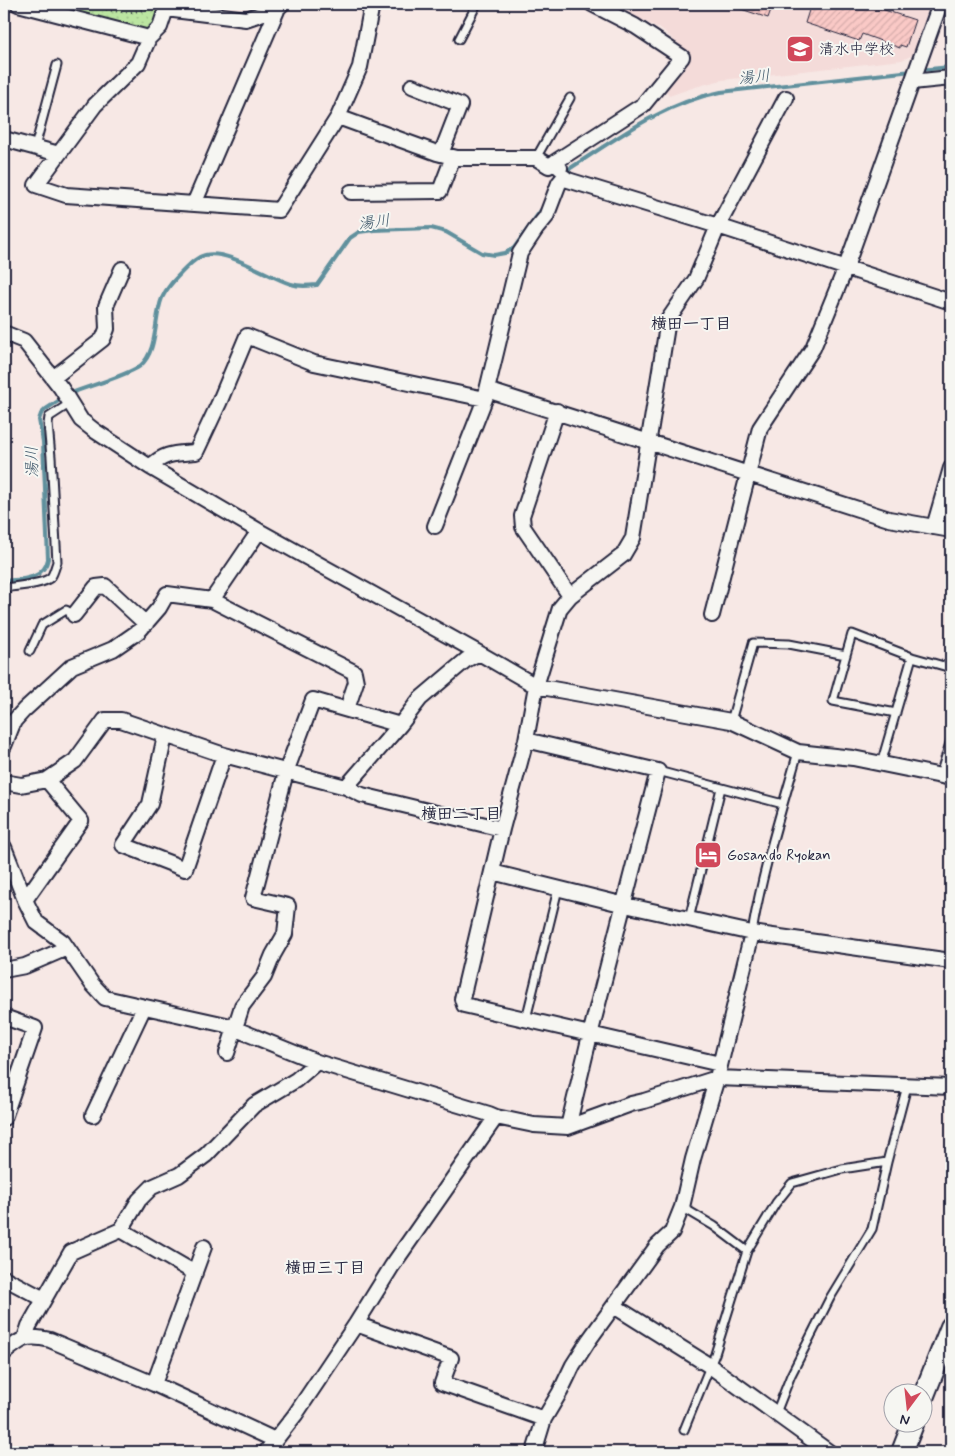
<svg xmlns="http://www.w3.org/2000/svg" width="955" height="1456" viewBox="0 0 955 1456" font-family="Mynerve,'Klee One',sans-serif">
  <defs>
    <pattern id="park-dots" width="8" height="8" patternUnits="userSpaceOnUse" patternTransform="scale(1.25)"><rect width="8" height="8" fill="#bbe5a1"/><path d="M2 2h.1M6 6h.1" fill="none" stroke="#a0c48c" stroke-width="1.8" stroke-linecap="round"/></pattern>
    <pattern id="building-hatch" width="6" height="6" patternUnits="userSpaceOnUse" patternTransform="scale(1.25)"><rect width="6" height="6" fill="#fac9c6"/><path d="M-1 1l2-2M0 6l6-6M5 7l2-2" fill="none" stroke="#d6acab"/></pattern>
  </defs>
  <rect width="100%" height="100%" fill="#f7e8e5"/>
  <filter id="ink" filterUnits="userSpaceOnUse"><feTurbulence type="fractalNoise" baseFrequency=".02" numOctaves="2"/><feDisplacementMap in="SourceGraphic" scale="10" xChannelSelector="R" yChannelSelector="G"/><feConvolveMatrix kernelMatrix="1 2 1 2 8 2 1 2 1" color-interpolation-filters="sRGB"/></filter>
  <g filter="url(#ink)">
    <path fill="#f4dbd9" d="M607,4H930L913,55L902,60L722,80L695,87L669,96L663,86L689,52L680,46L663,30Z"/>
    <path fill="url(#park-dots)" stroke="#6e846e" d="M44,4H161L151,28L143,31Z"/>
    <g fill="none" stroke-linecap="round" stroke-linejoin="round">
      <path stroke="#60909d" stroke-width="4" d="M919,70L951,67
        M563,173C613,141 662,103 721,92L912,71
        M69,394C88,386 124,377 140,366C158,352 154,317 162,298C167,287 175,279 183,271C189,265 196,257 205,255C228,249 268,277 291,284C300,287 308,286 317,285L350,238L359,232L374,230L431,228L446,232L482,253L494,255L505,253L514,248L544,206
        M4,581C21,579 44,580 48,559L43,442L39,420L41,414L46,409L63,398"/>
    </g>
    <path fill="url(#building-hatch)" stroke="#22223b" d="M732,4H773L768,18L732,6Z
      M811,4H866L915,20L906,47L900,45V48L862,34L859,41L805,23Z"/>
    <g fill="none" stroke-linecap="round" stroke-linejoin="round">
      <g stroke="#22223b" stroke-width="11">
        <path id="lane" d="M459,39L477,4
          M35,147L57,65
          M536,158L570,98
          M4,588C15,586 43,585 51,577C54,573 55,567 57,562L51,457L48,424L49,417L69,404
          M30,651L42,625L66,610L74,615
          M846,655L833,701L896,713
          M912,657L951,668
          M731,721L753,643L789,644L846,655L852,634L912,657L881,764
          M658,771L783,804
          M940,775L951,740
          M689,919L721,788
          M752,933C762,872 781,812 798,752
          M526,1019L558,889
          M682,1207L714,1226L747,1251
          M776,1413L791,1375L830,1298L872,1229L887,1162L907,1086
          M684,1430L715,1354L747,1251L776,1203L792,1183L842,1169L887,1162"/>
      </g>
      <g stroke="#22223b" stroke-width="18">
        <path id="street" d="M18,4L149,38
          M282,4L278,8L246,19L166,9L160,27L149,38L138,63L95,105L36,185L66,195L279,210L338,117L360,67L372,4
          M912,82L951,78
          M412,86L460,105L441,154
          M338,117L437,153L457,158H536L549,166L555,162L560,168
          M4,139L59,154
          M555,162L643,105L682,57L635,26L592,4
          M351,192L440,191L453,157
          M194,204L278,8
          M951,302L718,226L568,180L564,177L559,183L546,217L536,229L520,253L487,390L889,519L951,530
          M4,333L24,341L61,388L81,420L95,431L150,467L259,531L479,653L536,686L731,721L798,752L853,758L951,778
          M53,378L103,339L107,329L106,306L122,269
          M557,411L522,516L523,527L570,596
          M150,467C165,452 176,454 196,452L219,403L247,336L314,363L485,399L487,390
          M435,526L485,399
          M934,527L951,468
          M212,600L259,531
          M74,615L96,587L105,586L146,624
          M712,615L760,428L813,348L846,267L940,4
          M165,736L150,804L123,845L185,869L224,755
          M526,740L658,771L590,1035L568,1127
          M4,746L14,721L24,710L72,666L113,649L139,631L159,608L167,594L212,600L354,672L356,682L347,709
          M4,782L21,785L47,780L75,761L105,720H121L224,755L346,787L362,795L502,829
          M346,787L400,725
          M4,847L25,900L36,922L63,942L92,984L105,998L226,1025L317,1062L489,1114L496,1117
          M492,872L625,905L752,933L951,961
          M25,900L81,821L47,780
          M4,970L25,966L67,948
          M4,1017L35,1028L4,1118
          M227,1053L242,1006L264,977L273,955L285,934L288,906L253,898L286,772L313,700L400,725L420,699L466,660L479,653
          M720,1064L464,1005L462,999L502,829L526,740L536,686L560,608L570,596L623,555L633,538L668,320L696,279L718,226L786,98
          M93,1115L144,1007
          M121,1230L195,1273
          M4,1278L44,1299
          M614,1306L710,1366L829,1452
          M356,1324L451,1358L442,1383L544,1419
          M25,1338L29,1326L71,1252L121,1230L139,1200L152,1187L179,1175L206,1155L254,1105L296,1080L317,1062
          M4,1353C21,1339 26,1334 50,1340L154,1384L275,1440
          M154,1384L204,1247
          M266,1452L295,1415L356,1324L392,1266L496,1117L534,1125L568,1127L631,1104L644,1101L717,1078L951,1087
          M534,1452L544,1419L560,1392L573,1365L589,1340L657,1246L672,1232L682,1207L693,1159L717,1078L752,933"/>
      </g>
      <g stroke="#22223b" stroke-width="24">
        <path id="secondary" d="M922,1400L951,1327
          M902,1452L913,1424"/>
      </g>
      <path stroke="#22223b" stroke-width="2.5" stroke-dasharray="1 4" stroke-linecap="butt" d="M92,4C110,12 130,15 148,8L150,4"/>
      <use href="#lane" stroke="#f6f6f2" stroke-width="7"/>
      <use href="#street" stroke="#f6f6f2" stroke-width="14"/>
      <use href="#secondary" stroke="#f6f6f2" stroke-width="20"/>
    </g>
  </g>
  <defs>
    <g id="school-square" transform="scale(1.4375)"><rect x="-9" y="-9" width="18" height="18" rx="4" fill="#d1495b" stroke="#f6f6f2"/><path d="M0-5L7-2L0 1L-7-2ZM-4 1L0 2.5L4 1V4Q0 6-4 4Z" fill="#fff"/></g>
    <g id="hotel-square" transform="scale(1.4375)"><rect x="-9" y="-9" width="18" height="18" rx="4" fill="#d1495b" stroke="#f6f6f2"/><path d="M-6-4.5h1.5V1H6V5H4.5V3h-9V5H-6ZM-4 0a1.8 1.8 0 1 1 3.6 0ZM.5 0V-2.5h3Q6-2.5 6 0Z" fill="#fff"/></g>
  </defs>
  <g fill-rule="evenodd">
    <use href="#school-square" x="800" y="49"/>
    <use href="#hotel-square" x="708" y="855"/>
  </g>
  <g text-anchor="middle" stroke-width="4" stroke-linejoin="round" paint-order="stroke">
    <g font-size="15" fill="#22223b" stroke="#f6f6f2" text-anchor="start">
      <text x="819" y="54">清水中学校</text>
      <text x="727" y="860">Gosando Ryokan</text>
    </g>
    <g font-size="16" font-style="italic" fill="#41596c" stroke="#f6f6f2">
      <text transform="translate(754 76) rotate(-6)" y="6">湯川</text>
      <text transform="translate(374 221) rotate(-7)" y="6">湯川</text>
      <text transform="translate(31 462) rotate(-92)" y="6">湯川</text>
    </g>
    <g font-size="16" font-weight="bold" fill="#22223b" stroke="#f6f6f2">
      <text x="691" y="329">横田一丁目</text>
      <text x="461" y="819">横田二丁目</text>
      <text x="325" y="1273">横田三丁目</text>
    </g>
  </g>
  <rect width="955" height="1456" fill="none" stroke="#f6f6f2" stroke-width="20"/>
  <rect x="10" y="10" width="935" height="1436" fill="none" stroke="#22223b" stroke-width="2" filter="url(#ink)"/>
  <g transform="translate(908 1408) rotate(195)"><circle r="24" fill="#f6f6f2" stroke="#a1a1a9"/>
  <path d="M0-4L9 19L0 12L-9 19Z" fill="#d1495b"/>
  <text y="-8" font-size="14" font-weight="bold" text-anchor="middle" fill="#22223b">N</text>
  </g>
</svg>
